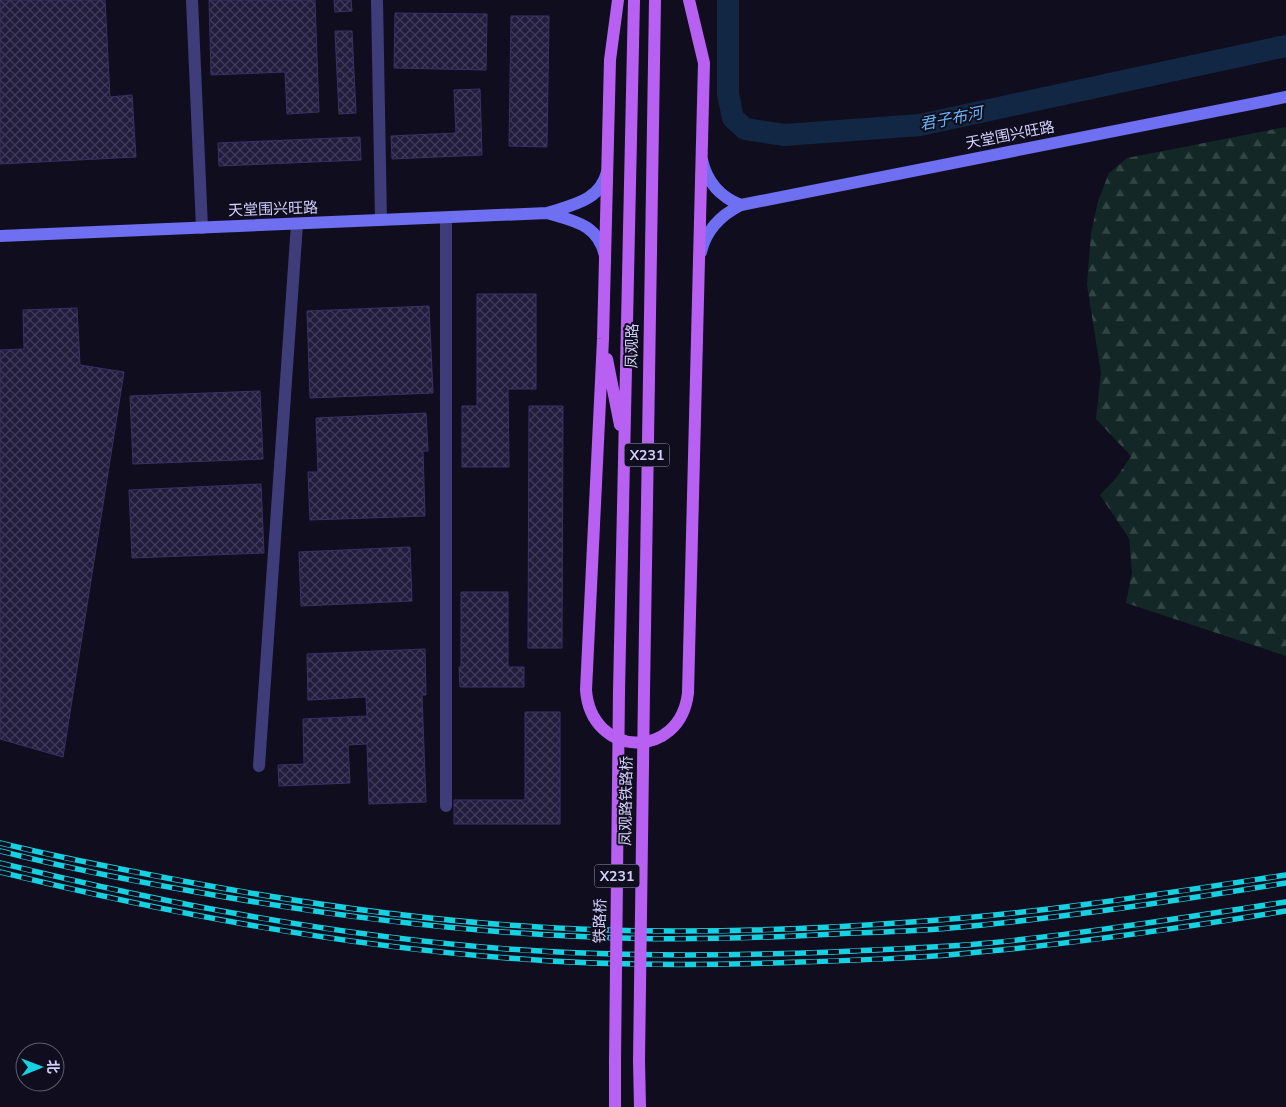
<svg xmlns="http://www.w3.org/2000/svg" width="1286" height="1107" viewBox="0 0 1286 1107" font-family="'Nunito Sans','Noto Sans SC',sans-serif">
  <defs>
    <pattern id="forest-firs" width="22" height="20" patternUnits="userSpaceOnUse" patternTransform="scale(1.25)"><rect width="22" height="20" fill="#122726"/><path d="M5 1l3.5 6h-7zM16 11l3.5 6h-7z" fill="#344546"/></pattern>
    <pattern id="building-cross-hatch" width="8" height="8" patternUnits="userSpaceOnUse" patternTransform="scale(1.25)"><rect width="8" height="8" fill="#221c3d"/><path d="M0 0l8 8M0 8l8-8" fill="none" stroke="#413c5a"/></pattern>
  </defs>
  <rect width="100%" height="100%" fill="#100e1e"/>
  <path fill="url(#forest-firs)" d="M1286,127V656L1126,603L1132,572L1129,538L1100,495L1117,477L1131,456L1096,419L1101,373L1087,285L1091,233L1098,201L1109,173L1127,158Z"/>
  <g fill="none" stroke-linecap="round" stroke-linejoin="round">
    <path stroke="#122743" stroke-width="22" d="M728,0V94L733,118L745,129L785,135L920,125L1286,46"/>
  </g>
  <path fill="url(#building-cross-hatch)" stroke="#3a3067" d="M0,0H105L110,97L132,95L136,157L0,164Z
    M209,0H315L319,112L287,114L285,72L211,75Z
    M334,0H351L352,11L335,12Z
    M395,13L487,14L486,70L394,68Z
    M511,16H549L547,147L509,146Z
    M335,31H352L356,113L339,114Z
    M480,89L482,155L392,159L391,136L456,133L454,90Z
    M360,137L361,160L219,166L218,143Z
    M477,294H536V389H508L509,467H462V406H477Z
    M429,306L433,393L310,398L307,311Z
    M77,308L80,365L124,372L63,757L0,739V350L24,349L23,310Z
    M260,391L263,459L133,464L130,396Z
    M529,406H563L562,648H528Z
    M426,413L428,451H423L425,516L310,520L308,472H318L316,418Z
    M261,484L264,553L132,558L129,490Z
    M410,547L412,601L301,606L299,552Z
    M461,592H508V667H524V687H460L459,667H461Z
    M425,649L426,695H422L426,802L369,804L367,744L348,745L350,783L279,786L278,765L304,764L303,719L367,716L366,697L308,700L307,654Z
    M525,712H560V824H454V800H525Z"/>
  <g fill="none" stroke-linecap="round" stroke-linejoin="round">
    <path stroke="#3e3d79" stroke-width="12" d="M192,0L202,228
      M377,0L381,220
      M446,218V806
      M259,766L297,224"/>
    <path stroke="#6f6ff2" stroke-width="12" d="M702,160C707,182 720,197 741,205
      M547,213C574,221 598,224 605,256
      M0,236L547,213C572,205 600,201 607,172
      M701,252C706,230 721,215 741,205L1286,97"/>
    <path stroke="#b860f1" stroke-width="12" d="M618,0L610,60L603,339L586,690C591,758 680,761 688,693L704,63L689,0
      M607,359L620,425
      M619,691L634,0
      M644,692L655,0
      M615,1061V1107
      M639,1061L640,1107"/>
    <g stroke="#14d2e2" stroke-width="5.5">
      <path id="rail" d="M0,843C57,857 114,868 172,879C283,900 395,917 508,925C641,935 777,932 911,922C1037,914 1161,894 1286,875
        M0,851C63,867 127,880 191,891C324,915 457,932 592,937C679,941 766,938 853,933C885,932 918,931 950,928C1063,918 1174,901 1286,883
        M0,863C166,904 336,936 507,949C615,957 724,956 833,952C885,949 937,948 989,943C1088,933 1187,917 1286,902
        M0,872C166,913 336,945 507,958C604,966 703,966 800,962C863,960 926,958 989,951C1089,942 1187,927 1286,911"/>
    </g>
    <use href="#rail" stroke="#100e1e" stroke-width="4" stroke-dasharray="11" stroke-linecap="butt"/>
    <path stroke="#b860f1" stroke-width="12" d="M615,1061L619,691
      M639,1061L644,692"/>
  </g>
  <g text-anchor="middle" stroke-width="4" stroke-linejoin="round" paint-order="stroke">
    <g fill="#100e1e" stroke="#9895b9" stroke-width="1">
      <rect x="624.5" y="443.5" width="45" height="23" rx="4"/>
      <rect x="594.5" y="864.5" width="45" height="23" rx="4"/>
    </g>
    <g font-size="14" font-weight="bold" fill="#d3cffb">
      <text x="647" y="460">X231</text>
      <text x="617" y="881">X231</text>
    </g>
    <g font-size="15" fill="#d3cffb" stroke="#100e1e">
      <text transform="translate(1010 135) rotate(-11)" y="5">天堂围兴旺路</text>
      <text transform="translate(273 209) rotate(-2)" y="5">天堂围兴旺路</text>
      <text transform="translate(632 346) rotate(-89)" y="5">凤观路</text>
      <text transform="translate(626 801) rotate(-89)" y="5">凤观路铁路桥</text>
      <text transform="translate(600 921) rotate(-89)" y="5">铁路桥</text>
    </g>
    <g font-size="16" font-style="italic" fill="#66b4f2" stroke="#100e1e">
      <text transform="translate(951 118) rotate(-11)" y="6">君子布河</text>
    </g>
  </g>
  <g transform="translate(40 1067) rotate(89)"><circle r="24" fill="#100e1e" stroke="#5e5b76"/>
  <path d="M0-4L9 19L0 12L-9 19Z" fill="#14d2e2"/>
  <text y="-8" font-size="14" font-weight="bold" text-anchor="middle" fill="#d3cffb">北</text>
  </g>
</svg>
